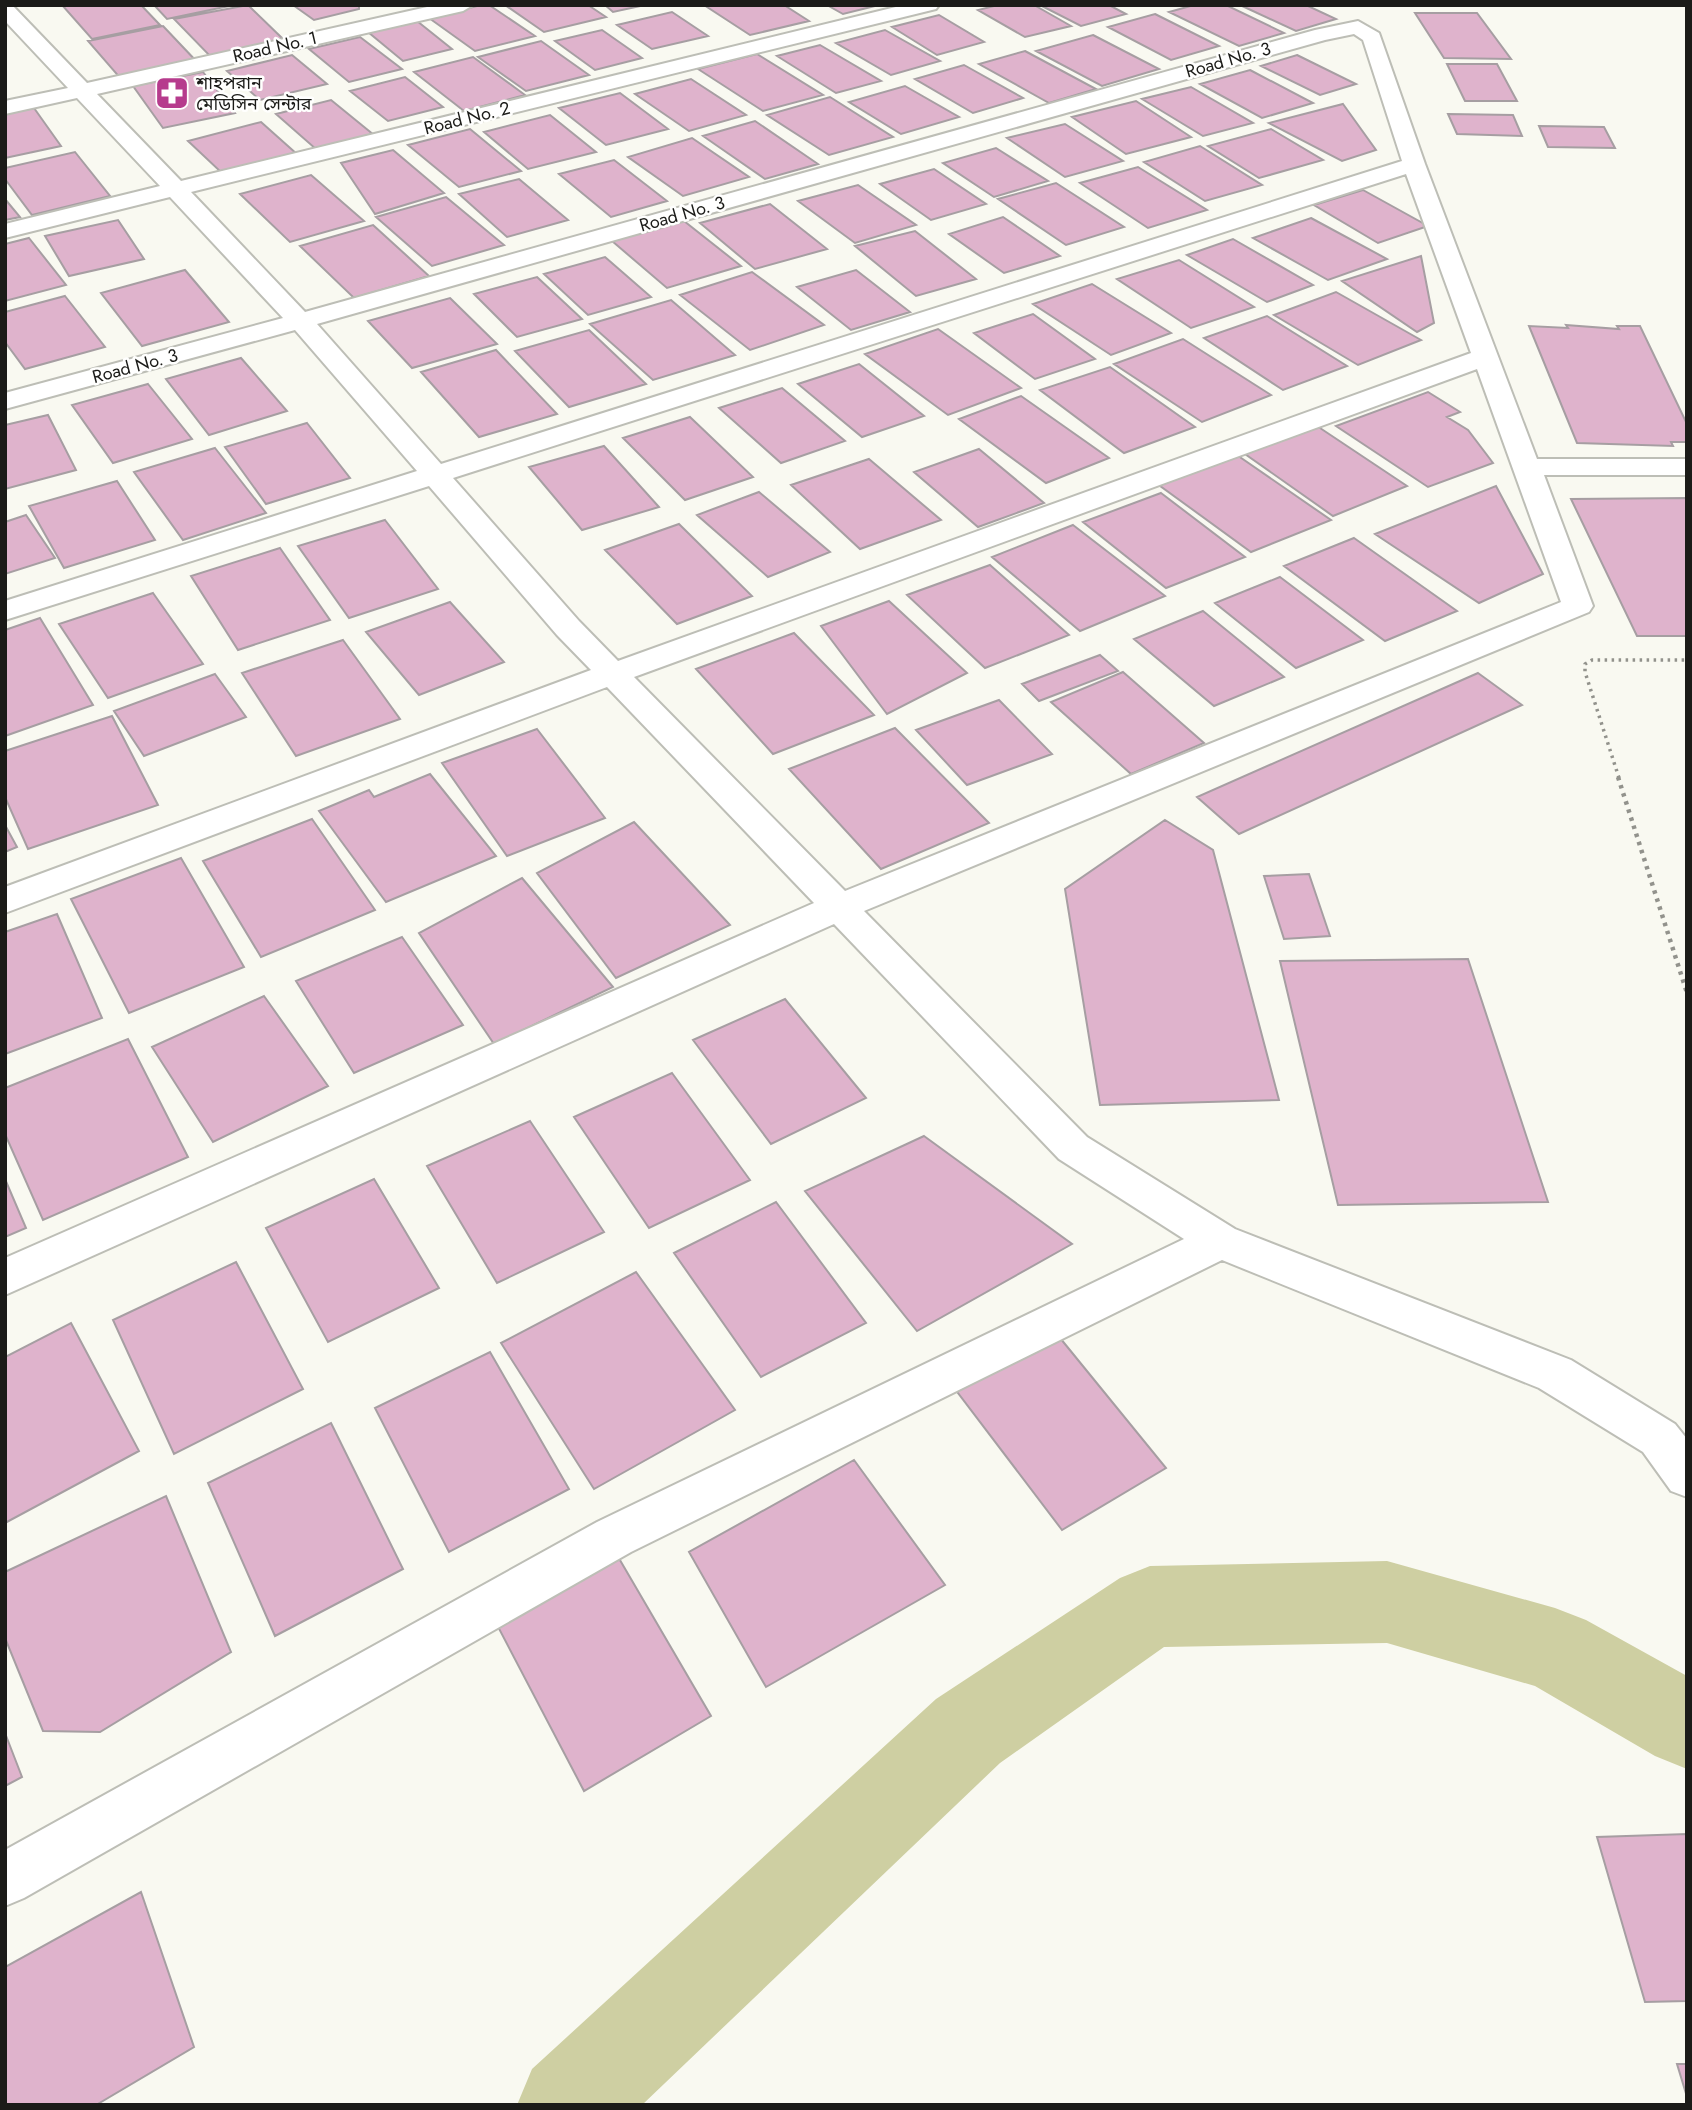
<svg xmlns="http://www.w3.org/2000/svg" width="1692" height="2110" viewBox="0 0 1692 2110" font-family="Jost,'Noto Sans Bengali',sans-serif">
  <rect width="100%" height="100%" fill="#f9f9f1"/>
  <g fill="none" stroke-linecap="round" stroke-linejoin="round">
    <path fill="#cecfa2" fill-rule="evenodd" d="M1387,1561L1555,1608L1586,1620L1687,1676V1769L1655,1756L1535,1686L1387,1643L1164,1647L1000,1763L642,2105H517L532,2069L936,1699L1120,1578L1150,1566Z"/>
  </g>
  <path fill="#dfb3cc" stroke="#a69ea2" stroke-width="2" d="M62,5H141L160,25L92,39Z
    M154,5H234L167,19Z
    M248,5L284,40L210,56L174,19Z
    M293,5H359V9L314,20Z
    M481,5H489L535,36L475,51L429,18Z
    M505,5H588L606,17L544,32Z
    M605,5H645L613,12Z
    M704,5H784L809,21L750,35Z
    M827,5H879L843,14Z
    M998,5H1034L1071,26L1025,37L978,10Z
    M1040,5H1109L1126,14L1081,26Z
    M1194,5H1226L1284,33L1239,46L1169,12Z
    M1240,5H1306L1336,19L1296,31Z
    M672,12L708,36L652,49L617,25Z
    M1415,13H1477L1511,59L1444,58Z
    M1155,14L1219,46L1171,60L1108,27Z
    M939,15L984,42L937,55L892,27Z
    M417,21L452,49L403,61L368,32Z
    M163,26L198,63L121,79L88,41Z
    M602,30L642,58L595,70L555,41Z
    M885,30L940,61L891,75L836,43Z
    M1093,35L1159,69L1102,86L1036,51Z
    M360,37L402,69L349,82L309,49Z
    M541,41L589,75L526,91L478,57Z
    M820,45L881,81L836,93L777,56Z
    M1025,51L1096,89L1049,103L979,64Z
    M757,54L823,95L763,111L698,69Z
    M292,55L327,84L260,100L227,71Z
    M1297,55L1356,84L1320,95L1261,66Z
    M473,57L525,95L464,111L414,72Z
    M1447,64H1497L1517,101H1465Z
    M964,65L1023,98L973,113L915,79Z
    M1250,70L1313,103L1262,118L1200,84Z
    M203,72L235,113L163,128L133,86Z
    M405,77L443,107L388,121L350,91Z
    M691,79L746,115L689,131L635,94Z
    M905,86L959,117L901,134L849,102Z
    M1191,87L1253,123L1203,136L1142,99Z
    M620,93L668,129L606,145L559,108Z
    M830,97L893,137L829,155L767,115Z
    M331,100L374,135L317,150L276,114Z
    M1136,101L1191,137L1126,154L1072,117Z
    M1343,104L1376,150L1342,161L1269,123Z
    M34,108L61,146L5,158V114Z
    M1448,114L1513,115L1522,136L1457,134Z
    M550,115L596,152L528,169L484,132Z
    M755,121L818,164L765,179L703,136Z
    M261,122L298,155L223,174L188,141Z
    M1065,124L1123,161L1065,177L1007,138Z
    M1539,126L1604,127L1615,148L1548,147Z
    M470,129L521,171L459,187L408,145Z
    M1271,129L1323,160L1259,178L1208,146Z
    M692,138L749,177L683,196L628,157Z
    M1200,146L1262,185L1205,201L1144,162Z
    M996,148L1048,181L994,197L943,163Z
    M393,150L444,193L375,214L341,163Z
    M75,152L110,196L32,215L5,179V168Z
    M614,160L667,201L611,217L559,174Z
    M1138,167L1207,210L1148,228L1080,183Z
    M934,169L986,204L931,220L880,184Z
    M311,175L364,221L290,242L240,194Z
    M519,179L568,220L507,237L459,194Z
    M1056,183L1124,227L1066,245L998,199Z
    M858,185L916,225L855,243L798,201Z
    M1363,190L1428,226L1378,243L1314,205Z
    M446,197L504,245L432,266L376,217Z
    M5,199L20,217L5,220Z
    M770,204L827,249L755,269L700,223Z
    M1003,217L1060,256L1004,273L949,234Z
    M1311,218L1387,259L1328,280L1253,238Z
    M118,220L144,259L69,276L45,236Z
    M684,221L741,266L667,288L612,241Z
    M373,225L429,276L354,298L300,246Z
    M915,231L976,279L916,296L855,246Z
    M29,238L66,285L5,301V244Z
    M1233,239L1313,285L1267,302L1187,255Z
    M1421,256L1434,323L1417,332L1342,281Z
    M605,257L651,297L588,315L544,274Z
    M1179,260L1254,307L1191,328L1117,279Z
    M185,270L229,322L142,346L101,293Z
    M856,270L910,312L851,330L797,287Z
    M752,272L824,325L750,350L680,295Z
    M537,277L582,319L517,337L474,294Z
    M1092,284L1171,333L1111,355L1033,304Z
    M1336,292L1421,340L1358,365L1274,315Z
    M65,296L105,347L25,369L5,342V312Z
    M450,298L497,344L412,368L368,321Z
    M671,300L735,355L653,380L590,324Z
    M1033,314L1095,359L1035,379L974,333Z
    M1267,316L1347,366L1283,390L1204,338Z
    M1566,325L1619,329L1617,326H1640L1687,424V442H1671L1673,446L1577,443L1529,326L1568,328Z
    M938,329L1021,388L948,415L865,354Z
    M589,330L646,384L569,407L515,351Z
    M1183,339L1271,395L1202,422L1114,364Z
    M496,350L557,414L479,437L421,372Z
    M241,358L287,411L209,435L166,379Z
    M859,364L924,416L862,437L798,384Z
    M1110,367L1195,427L1124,453L1040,390Z
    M148,384L192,439L113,463L72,405Z
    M782,388L845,441L781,463L719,408Z
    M1428,392L1460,412L1447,417L1468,430L1493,463L1428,487L1336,426Z
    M1021,396L1109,458L1046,483L959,419Z
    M48,415L76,470L5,489V425Z
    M690,417L753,477L685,500L623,438Z
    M307,423L350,478L266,504L225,447Z
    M1317,426L1407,486L1333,516L1245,454Z
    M604,446L659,507L582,530L529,467Z
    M215,448L266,513L183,540L134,472Z
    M979,449L1044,503L978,527L914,472Z
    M1234,453L1331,520L1251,552L1156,483Z
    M869,459L941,520L860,549L791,485Z
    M117,481L155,540L64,568L29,506Z
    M1496,486L1543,574L1479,603L1375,534Z
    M759,492L830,552L768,577L697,515Z
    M1161,493L1245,557L1166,588L1083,522Z
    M1687,498V636H1637L1571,499Z
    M26,515L55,558L5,574V522Z
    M385,520L438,589L349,618L298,546Z
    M679,524L752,596L677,624L605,550Z
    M1073,525L1165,596L1080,631L992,557Z
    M1354,538L1457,611L1385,641L1284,566Z
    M280,548L330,620L238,650L191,576Z
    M990,565L1069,635L985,668L907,595Z
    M1280,577L1363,640L1296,668L1215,603Z
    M153,593L203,664L108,698L59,624Z
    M889,601L967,673L887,714L821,626Z
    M450,602L504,662L419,695L366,632Z
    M1203,611L1284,677L1214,706L1134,639Z
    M40,618L93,705L5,736V630Z
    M794,633L874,715L773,754L696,669Z
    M343,640L400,719L296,756L242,673Z
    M1100,655L1118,671L1039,701L1022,684Z
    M1123,672L1204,743L1131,774L1051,702Z
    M1478,673L1522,705L1239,834L1197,797Z
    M215,674L246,717L144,756L114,711Z
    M999,700L1052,754L967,785L916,730Z
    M112,716L158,805L28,849L5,797V751Z
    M895,728L989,823L881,869L789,769Z
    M537,729L605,818L507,856L442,763Z
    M430,774L496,856L386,902L319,811L369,790L374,797Z
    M312,819L375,910L261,957L203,861Z
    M1165,820L1213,850L1279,1100L1100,1105L1065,889Z
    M634,822L730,925L616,978L537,873Z
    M5,825L17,847L5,852Z
    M181,858L244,967L129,1013L71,899Z
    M1309,874L1330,936L1284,939L1264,876Z
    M522,878L613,987L494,1044L419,933Z
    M57,914L102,1018L5,1054V932Z
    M402,937L463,1025L354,1073L296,981Z
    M1468,959L1548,1202L1338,1205L1280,961Z
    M264,996L328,1086L213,1142L152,1047Z
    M785,999L866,1098L771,1144L693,1040Z
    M128,1039L188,1157L43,1220L5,1134V1088Z
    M672,1073L750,1180L649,1228L574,1117Z
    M530,1121L604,1232L497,1283L427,1166Z
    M924,1136L1072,1244L917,1331L805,1191Z
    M5,1179L26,1228L5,1237Z
    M374,1179L439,1288L328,1342L266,1228Z
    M776,1202L866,1323L761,1377L674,1253Z
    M236,1262L303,1389L174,1454L113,1320Z
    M636,1272L735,1410L594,1489L501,1343Z
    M71,1323L139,1451L5,1523V1357Z
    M1056,1333L1166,1468L1062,1530L955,1389Z
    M490,1352L569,1489L449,1552L375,1408Z
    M331,1423L403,1569L275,1636L208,1483Z
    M854,1460L945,1585L766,1687L689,1552Z
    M166,1496L231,1652L100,1732L43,1731L5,1638V1572Z
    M617,1555L711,1716L584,1791L495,1621Z
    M5,1733L22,1777L5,1786Z
    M1687,1834V2001L1645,2002L1597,1837Z
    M141,1892L194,2047L96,2105H5V1967Z
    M1677,2064H1687V2097Z"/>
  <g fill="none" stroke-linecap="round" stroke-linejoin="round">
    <g stroke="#bdbeb6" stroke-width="4">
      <path id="street" d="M5,5H12L87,83L436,5H473L463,11L97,94L181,181L904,5H939L936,9L191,192L305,312L1315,30L1358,21L1379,33L1425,164L1537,459H1687V475H1544L1593,606L1589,612L864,911L1087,1137L1235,1229L1571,1360L1675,1424L1687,1439V1497L1671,1491L1643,1452L1539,1388L1222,1260L631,1552L24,1898L5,1906V1850L597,1522L1184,1239L1059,1159L834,924L5,1295V1258L814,903L607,687L5,913V887L591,670L557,635L429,486L5,620V601L417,471L295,330L5,409V393L283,318L170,197L5,238V224L160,186L77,98L5,114V101L68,88L5,21ZM1354,34L1363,40L1402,161L441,464L317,324L1325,40ZM1406,174L1471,353L618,661L579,621L453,478ZM1477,369L1561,602L845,891L634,677Z"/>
    </g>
    <path stroke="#92928c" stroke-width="3.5" stroke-dasharray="2.5 4.5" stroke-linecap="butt" d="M1619,778L1585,672V664L1592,660H1687"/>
    <path stroke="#92928c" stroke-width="4.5" stroke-dasharray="3.5 5" stroke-linecap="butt" d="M1618,777L1687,993"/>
    <use href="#street" fill="#fff" fill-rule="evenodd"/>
  </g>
  <defs>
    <g id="pharmacy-square" transform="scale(1.75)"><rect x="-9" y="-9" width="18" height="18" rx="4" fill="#b63b8d" stroke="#fffffe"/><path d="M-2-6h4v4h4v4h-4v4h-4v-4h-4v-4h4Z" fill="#fff"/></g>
  </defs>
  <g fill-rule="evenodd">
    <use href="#pharmacy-square" x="172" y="93"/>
  </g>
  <g text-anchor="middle" stroke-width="5" stroke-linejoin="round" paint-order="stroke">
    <g font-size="18" fill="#1b1b18" stroke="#fffffe">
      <text transform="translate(275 47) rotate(-13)" y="6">Road No. 1</text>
      <text transform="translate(1228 60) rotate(-16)" y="6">Road No. 3</text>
      <text transform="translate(467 118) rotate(-14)" y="6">Road No. 2</text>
      <text transform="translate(682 214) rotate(-16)" y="6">Road No. 3</text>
      <text transform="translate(135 366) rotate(-15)" y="6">Road No. 3</text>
    </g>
    <g font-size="18" fill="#1b1b18" stroke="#fffffe" text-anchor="start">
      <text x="196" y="89">শাহপরান<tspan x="196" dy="21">মেডিসিন সেন্টার</tspan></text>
    </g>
  </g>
  <rect width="1692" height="2110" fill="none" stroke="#1b1b18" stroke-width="14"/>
</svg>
